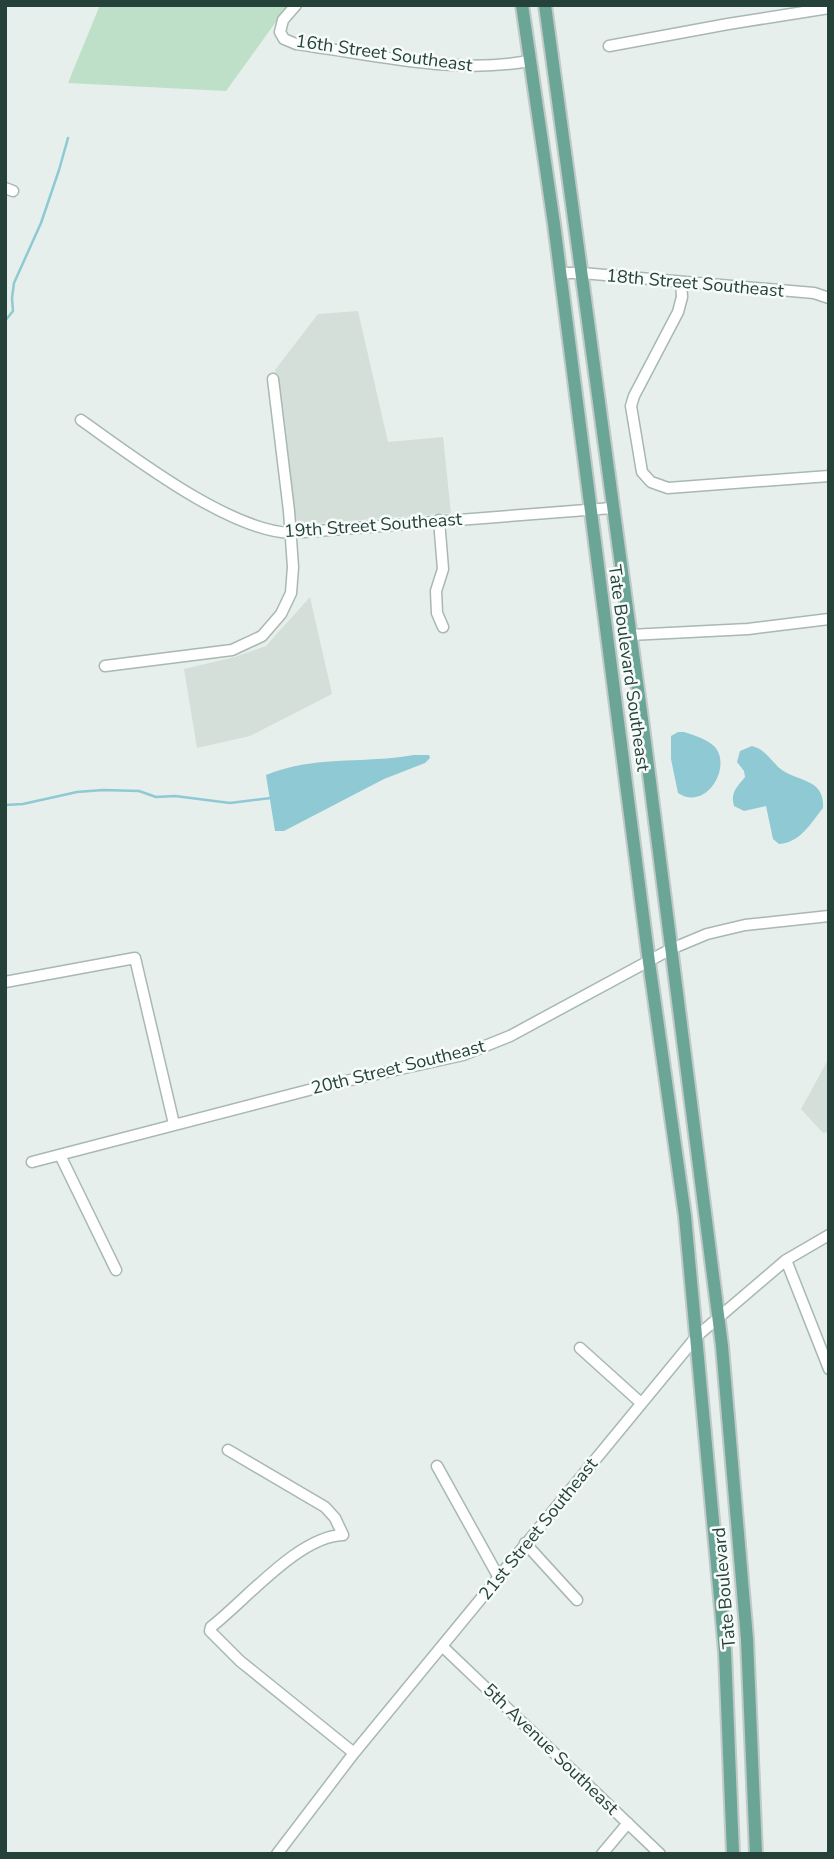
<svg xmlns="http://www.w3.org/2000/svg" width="834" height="1859" viewBox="0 0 834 1859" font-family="'Nunito Sans',sans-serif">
  <rect width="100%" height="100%" fill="#e6efeb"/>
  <path fill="#d4dfda" d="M358,311L388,442L443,437L451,513L296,525L275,370L318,314Z
    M310,597L332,694L250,736L197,748L184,669L235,657L266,646Z
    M829,1058V1132L823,1133L801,1109Z"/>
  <path fill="#bfe0c8" d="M100,5H288L226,91L68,83Z"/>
  <path fill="#8ec9d4" d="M684,732C694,735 706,739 714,746C733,765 707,812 678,793L671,759V736L678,732Z
    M752,746C767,750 771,762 782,770C799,782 825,779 823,808C811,823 800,843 779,844L773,839L766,806L744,811L734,806C730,793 737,787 745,777L744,771L737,762L740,751Z
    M414,755H429L430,758L425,763L384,779L284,831H275L266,775C314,755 364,764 414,755Z"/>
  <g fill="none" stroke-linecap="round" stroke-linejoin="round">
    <path stroke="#8ec9d4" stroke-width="2.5" d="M5,321L13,311L12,298L14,283L41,223L59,170L68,138
      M5,805L23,804L77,792L103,790L139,791L156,797L175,796L230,803L271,798"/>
    <g stroke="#a8b8b2" stroke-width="13">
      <path id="minor" d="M296,5L283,20L280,32L284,39L296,44C372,54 454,75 529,61
        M609,46L728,24L829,8
        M5,188L13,191
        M560,273H582L814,293L829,298
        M681,282L682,297L678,312L634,396L631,406L642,472L651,482L668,488L829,476
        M81,420C132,456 229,531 291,533L612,508
        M439,520L443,569L436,591L437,613L443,627
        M630,635L748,629L829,619
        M105,666L232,650L262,636L281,614L291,593L293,567L289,511L273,379
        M5,982L135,958L174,1124
        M60,1155L116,1270
        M32,1162L328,1085L463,1055L510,1036L671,949L707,934L745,925L829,916
        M786,1260L829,1369
        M580,1348L641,1403
        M228,1450L325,1507L335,1518L343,1535C299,1536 247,1599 211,1627L210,1631L240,1661L354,1753
        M437,1466L498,1576
        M525,1543L577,1600
        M442,1646L660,1854
        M277,1854L354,1753L697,1336L786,1260L829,1235
        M602,1854L628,1823"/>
    </g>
    <g stroke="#c2cac8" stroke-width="16">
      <path id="major" d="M522,5L554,224L649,962L685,1216L725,1652L733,1854
        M545,5L642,719L722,1346L747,1639L756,1854"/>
    </g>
    <use href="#minor" stroke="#fff" stroke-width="10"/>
    <use href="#major" stroke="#6aa596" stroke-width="12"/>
  </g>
  <g text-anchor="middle" stroke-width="5" stroke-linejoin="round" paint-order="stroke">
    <g font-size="18" fill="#24423a" stroke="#f7fbf9">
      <text transform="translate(384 53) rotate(8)" y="6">16th Street Southeast</text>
      <text transform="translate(695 283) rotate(5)" y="6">18th Street Southeast</text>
      <text transform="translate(373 525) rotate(-4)" y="6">19th Street Southeast</text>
      <text transform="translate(629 668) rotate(82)" y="6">Tate Boulevard Southeast</text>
      <text transform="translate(398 1067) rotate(-14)" y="6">20th Street Southeast</text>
      <text transform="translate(538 1529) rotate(-51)" y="6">21st Street Southeast</text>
      <text transform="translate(724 1588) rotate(-95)" y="6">Tate Boulevard</text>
      <text transform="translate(551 1749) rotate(44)" y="6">5th Avenue Southeast</text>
    </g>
  </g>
  <rect width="834" height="1859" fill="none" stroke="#24423a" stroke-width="14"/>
</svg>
